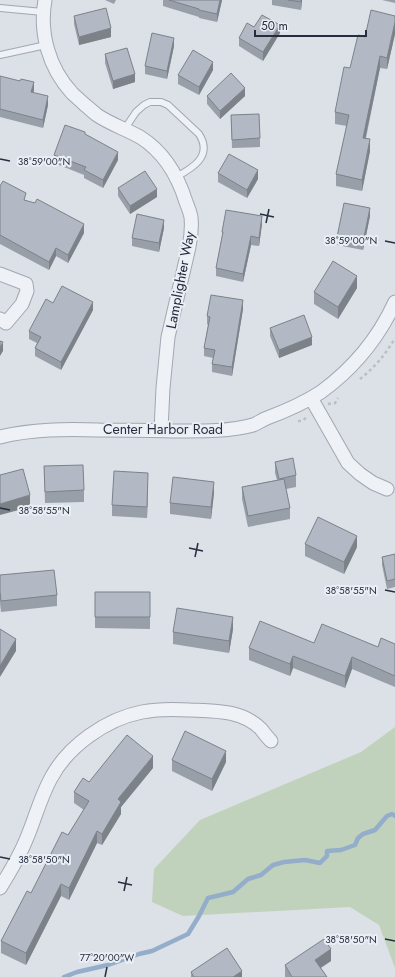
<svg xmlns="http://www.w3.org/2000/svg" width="395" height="977" viewBox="0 0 395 977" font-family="Jost,sans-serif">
  <rect width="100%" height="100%" fill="#dce0e7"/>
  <path fill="#c1d2bc" d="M395,727V968L379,925L350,907L183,916L152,902L154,869L200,820L361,752Z"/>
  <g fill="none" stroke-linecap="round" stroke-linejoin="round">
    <path stroke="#93adca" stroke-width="4.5" d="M64,977L77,972L108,965L139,954L152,951L188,934L199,916L208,898L233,892L248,879L261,875L273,865L284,862L305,860L320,863L327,856V851L341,850L355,845L358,838L363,834L375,830L387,816L392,814L395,816"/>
    <g stroke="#a1a7b1" stroke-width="8">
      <path id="lane" d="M0,8L43,12
        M0,55L46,45
        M125,130L128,124L136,112L144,105L150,102H161L168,105L199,134C213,156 193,168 176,177"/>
    </g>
    <g stroke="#a1a7b1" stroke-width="15">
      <path id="street" d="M45,0C39,33 49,68 72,93C76,97 81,101 85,105C89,108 93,112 97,115C110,124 126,129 140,137C164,152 178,176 186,202C188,207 190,212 191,217C192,227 191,237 189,247L168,337L163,388L161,430
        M0,274L26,284L27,291L22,304L6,323L0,319
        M311,398L348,463L360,474L373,483L387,489
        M0,437C32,429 66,429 99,430C123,430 148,430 172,431C198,431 228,432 253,425C258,423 262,420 267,418C286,411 304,403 321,392C354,368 378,339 395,302
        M0,888C10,872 19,857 26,840C35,819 40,798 51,778C68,746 106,719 142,712C157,709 174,709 190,710C215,711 242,710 261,729C264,733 267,737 271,741"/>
    </g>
    <path stroke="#babec5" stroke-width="2.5" stroke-dasharray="3 3" stroke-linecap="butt" d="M360,379C374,368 386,354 395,338
      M328,404L335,403L338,398
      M298,421H302L307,417"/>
    <use href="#lane" stroke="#eef1f5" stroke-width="6"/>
    <use href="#street" stroke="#eef1f5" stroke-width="13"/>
  </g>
  <path fill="#999fa9" d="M105,0H116L114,4Z
    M163,0H222L217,22L199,18V17L163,6Z
    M272,0H302L301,10L272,5Z
    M382,0H395V3Z
    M74,16L111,37L79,45L74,24Z
    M395,16V34L387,69L380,68L366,138L370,151L362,191L336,186V174L347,126L335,124V112L350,68L365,37Z
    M254,27L280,33L263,61L239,46V38Z
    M174,46L167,79L145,74V66Z
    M105,54L135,82L113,89L105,63Z
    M213,70L199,95L178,84V75Z
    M0,76L34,90L33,93L48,105L43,128L0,117Z
    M207,96H245L220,119L207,104Z
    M231,115L260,138V147L232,148Z
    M85,134L118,160L103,188L84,178V175L54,163V155Z
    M218,173L258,179L247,198L218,182Z
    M0,186L84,233L68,263L56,256L49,270L0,244Z
    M118,188L157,197L130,214L118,196Z
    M370,216L363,250L337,245V237Z
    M262,224L259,246L251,245L243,282L216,276V268L222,236V232Z
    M164,228L159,252L132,246V238Z
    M357,288L338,319L314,304V292Z
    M53,303L93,310L61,370L35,356V348L37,343L29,339V331Z
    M243,309L232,376L212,372V364L213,358L204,356V348L208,325L207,324V316Z
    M270,328L312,345L279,358L270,336Z
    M275,462L296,475V487L286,489L290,508V519L248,527L242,499V487L277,480L275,473Z
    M44,466L84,490V502L45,503Z
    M148,485L147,518L112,516V505Z
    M214,493L211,519L170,514V503Z
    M305,544L357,547L344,574L305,556Z
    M395,554V587L387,589L382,565V557Z
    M0,575L57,595V606L1,612L0,603Z
    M95,592H150V629L95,628Z
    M233,629L229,653L173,644V632Z
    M314,643L378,647L395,644V687L352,669L345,688L293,668L290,676L249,660V648Z
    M172,760L226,762L212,791L172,771Z
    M153,768L121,807V814L102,845L97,843L69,900L61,896L26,965L1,953V941L84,810L74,803V792L89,782Z
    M331,961L321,968L327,977H285V965Z
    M191,972L242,977H191Z"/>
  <path fill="#7d8289" d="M220,0H222L217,22V14Z
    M301,0H302L301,10Z
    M395,22V34L387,69V58Z
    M280,25V33L263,61V52Z
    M111,28V37L79,45V37Z
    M174,38V46L167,79V71Z
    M380,56V68L363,149V138Z
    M213,62V70L199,95V87Z
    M135,74V82L113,89V81Z
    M34,82V90L31,101V92Z
    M245,88V96L220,119V111Z
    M48,96V105L43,128V120Z
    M370,139V151L362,191V180Z
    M118,152V160L103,188V180Z
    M258,170V179L247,198V190Z
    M157,189V197L130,214V206Z
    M370,208V216L363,250V242Z
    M262,216V224L259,246V238Z
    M164,220V228L159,252V243Z
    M84,224V233L68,263V255Z
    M251,236V245L243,282V274Z
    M56,248V256L49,270V262Z
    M357,276V288L338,319V307Z
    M243,300V309L232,376V367Z
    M93,302V310L61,370V362Z
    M312,337V345L279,358V350Z
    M3,342V351L0,356V348Z
    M148,473V485L147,518V507Z
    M214,482V493L211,519V507Z
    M30,495V507L0,515V504Z
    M357,536V547L344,574V562Z
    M233,617V629L229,653V641Z
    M16,639V651L0,677V666Z
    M293,656V668L290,676V664Z
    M352,657V669L345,688V676Z
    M226,751V762L212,791V779Z
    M153,756V768L121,807V814L102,845V834L118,799Z
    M97,831V843L69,900V888Z
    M61,884V896L26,965V953Z
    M331,949V961L315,971V960Z
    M242,971V977H233Z"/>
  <path fill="#b2b9c4" stroke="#7d8289" d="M169,0H220L217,14L199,10V9Z
    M288,0H301V2Z
    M106,8L111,28L79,37L74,16Z
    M371,10L395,16V22L387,58L380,56L363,138L370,139L362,180L336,174L349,115L335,112L344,67L350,68L358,35L365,37Z
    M262,15L280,25L263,52L239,38L247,23L254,27Z
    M152,33L174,38L167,71L145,66Z
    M127,48L135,74L113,81L105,54Z
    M193,50L213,62L199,87L178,75Z
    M231,73L245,88L220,111L207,96Z
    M0,76L20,81L21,79L34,82L31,92L48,96L43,120L0,109Z
    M259,114L260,138L232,140L231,115Z
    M65,125L85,132V134L118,152L103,180L84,170L86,167L54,155Z
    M229,154L258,170L247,190L218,173Z
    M145,171L157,189L130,206L118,188Z
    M3,181L26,193L24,200L35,203L37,199L84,224L68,255L56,248L49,262L0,235V186Z
    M344,203L370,208L363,242L337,237Z
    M226,210L262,216L259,238L251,236L243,274L216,268L223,232H222Z
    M137,214L164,220L159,243L132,238Z
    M333,261L357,276L338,307L314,292Z
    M62,286L93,302L61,362L35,348L41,337L29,331L46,299L53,303Z
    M211,295L243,300L232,367L212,364L215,350L204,348L210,317L207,316Z
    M304,315L312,337L279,350L270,328Z
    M0,341L3,342L0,348Z
    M293,458L296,475L279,479L275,462Z
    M83,465L84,490L45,492L44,466Z
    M23,469L30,495L0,504V475Z
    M114,471L148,473L147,507L112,505Z
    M173,477L214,482L211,507L170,503Z
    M284,479L290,508L248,516L242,487Z
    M318,517L357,536L344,562L305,544Z
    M395,554V579L387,581L382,557Z
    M54,570L57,595L1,601L0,591V575Z
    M95,592H150V617H95Z
    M177,608L233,617L229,641L173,632Z
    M260,621L314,643L322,624L378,647L381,638L395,644V676L352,657L345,676L293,656L290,664L249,648Z
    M0,629L16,639L0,666Z
    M185,731L226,751L212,779L172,760Z
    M127,735L153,756L118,799L121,802L102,834L97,831L69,888L61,884L26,953L1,941L27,891L31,893L62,832L68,835L89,801L74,792L83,778L89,782Z
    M324,939L331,949L315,960L327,977H292L285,965Z
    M227,948L242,971L233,977H194L191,972Z"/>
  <path fill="none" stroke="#252d3e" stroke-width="1.5" d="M0,159L10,161M260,214L274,217M266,223L269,209M385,241L395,243M0,508L10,510M189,548L203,551M195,557L198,543M385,590L395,592M0,857L10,859M118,882L132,885M124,891L127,877M385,939L395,941M105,977L107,967"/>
  <g text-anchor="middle" stroke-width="4" stroke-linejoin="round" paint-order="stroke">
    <g font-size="14" fill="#252d3e" stroke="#ebeff5">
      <text transform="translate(180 280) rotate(-79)" y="5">Lamplighter Way</text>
      <text x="163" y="434">Center Harbor Road</text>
    </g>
  </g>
  <g font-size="10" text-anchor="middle" fill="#252d3e" stroke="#ebeff5" stroke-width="4" stroke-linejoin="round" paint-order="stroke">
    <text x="44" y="165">38°59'00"N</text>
    <text x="351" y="244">38°59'00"N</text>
    <text x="44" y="514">38°58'55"N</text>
    <text x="351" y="594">38°58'55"N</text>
    <text x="44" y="863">38°58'50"N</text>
    <text x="351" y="943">38°58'50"N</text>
    <text x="107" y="961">77°20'00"W</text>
  </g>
  <path d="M255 30v6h111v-6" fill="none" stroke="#252d3e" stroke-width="2"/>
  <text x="261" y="30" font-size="12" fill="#252d3e" stroke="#ebeff5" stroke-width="3" paint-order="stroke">50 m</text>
</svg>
